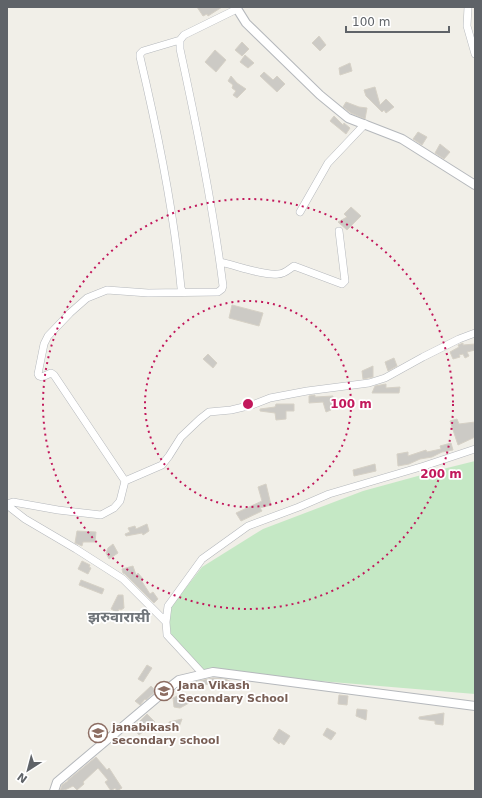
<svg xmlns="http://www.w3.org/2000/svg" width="482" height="798" viewBox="0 0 482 798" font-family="'DejaVu Sans','Noto Sans Devanagari',sans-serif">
  <rect width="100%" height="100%" fill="#f1efe8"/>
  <path fill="#c5e8c5" d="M475,461V694L200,671L169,636L167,612L202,567L263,529L363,491L447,468Z"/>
  <path fill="#cccac5" stroke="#d6d1c6" d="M197,7H222L208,16L207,14L203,16Z
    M319,36L326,45L320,51L312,43Z
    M242,42L249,49L242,56L235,50Z
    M215,50L226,60L216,72L205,62Z
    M245,55L254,63L248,68L240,62Z
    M350,63L352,71L340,75L339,68Z
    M264,72L273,80L277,76L285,84L277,92L260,76Z
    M231,76L237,83L246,89L237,98L233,95L236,91L232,88L233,85L228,81Z
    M375,87L380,105L386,99L394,107L386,113L384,110L382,112L366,96L364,90Z
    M346,102L359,107L367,108L365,119L351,113L343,107Z
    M334,116L343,125L344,123L350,128L346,134L330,121Z
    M418,132L427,137L422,145L413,139Z
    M440,144L450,152L444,159L435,153Z
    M351,207L361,216L347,230L338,222L347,217L344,214Z
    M232,305L263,313L259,326L229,318Z
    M463,343V345L475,344V350L467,352L469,356L465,358L463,354L459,355L460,357L453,359L450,352L459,347L458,345Z
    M208,354L217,363L213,368L203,359Z
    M394,358L397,366L388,371L385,362Z
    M373,366V377L363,379L362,371Z
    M386,384V388L400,387L399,393H372L375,386Z
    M315,395V397L333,396L331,410L326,412L323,402L309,403V396Z
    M276,404H294V411H286V419L276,420L275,413L260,411V409L275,407Z
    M457,419L459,424L475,422V437L458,445L450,421Z
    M451,443L453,450L442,452L432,457L420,459L409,464L398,466L397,454L408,452V456L426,450L427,452L441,449L440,446Z
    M375,464L376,471L354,476L353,470Z
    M266,484L271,505L260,508L262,511L241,521L236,513L262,501L258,487Z
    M147,524L149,531L143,535L142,533L126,536L125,534L130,532L128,528L135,526L136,529Z
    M77,531L96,532L95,542H83L82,546L75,543Z
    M113,544L118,553L109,559L106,553L108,548Z
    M82,561L90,565L89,567L91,568L88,574L78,569Z
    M133,566L136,575L138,573L143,579L141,580L150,594L153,592L158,599L154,603L125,574L123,573L122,569Z
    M81,580L104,589L102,594L79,585Z
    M118,595H123L124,608L121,610L119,609L118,613L111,609Z
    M147,665L152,668L143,682L138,679Z
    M213,678L225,679L232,682L219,683V680L205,685L185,688L184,684Z
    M151,686L156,691L146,700L145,699L140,705L135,701Z
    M183,693L189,703L180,708L174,707L173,698Z
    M339,695L348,696L347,705L338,704Z
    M357,709L367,710L366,720L356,716Z
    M444,713L443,725L435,724V721L419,719V717Z
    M147,714L155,722L139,735L133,728Z
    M182,719L179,727L169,728V722Z
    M327,728L336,733L331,740L323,735Z
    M279,729L290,736L284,745L280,742L279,744L273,739Z
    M96,757L107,770L109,768L122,788L117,791L115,788L111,791L105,782L108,780L98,768L83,782L84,784L77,790L73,786L67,789L60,791L62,785L68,781V780Z"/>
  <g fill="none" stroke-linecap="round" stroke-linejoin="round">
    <g stroke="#b5b8bc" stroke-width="8">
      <path id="minor" d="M468,7L467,26L475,54
        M180,40L143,51L140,54V57C158,133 174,210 181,288L183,292
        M300,212L328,163L365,124
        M220,262C235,265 264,276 278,274C285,274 289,269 294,266L342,284L345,281L339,231
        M125,481L54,375L51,373L42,377L39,376L38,374L44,344L48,336L70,313L87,298L107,290L148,293L218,292L222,289L223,286C213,206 197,127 180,49V40L184,35L237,9
        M7,504L13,502L58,510L101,515L114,508L120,501L125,481L162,465L169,456L181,437L200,419L209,412L231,410L252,405L270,398L307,391L369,383L385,378L423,357L459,339L475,333
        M7,505L25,519L76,549L123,579L166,622L167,635L203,674
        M166,622L168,606L202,559L248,526L299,507L329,494L424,466L475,449"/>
    </g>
    <g stroke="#b5b8bc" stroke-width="10">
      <path id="tertiary" d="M236,7L246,23L320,95L348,118L402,139L475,185
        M54,791L57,782L165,691L179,680L213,672L475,706"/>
    </g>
    <use href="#minor" stroke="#fff" stroke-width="7"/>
    <use href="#tertiary" stroke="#fff" stroke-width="8"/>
  </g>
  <g fill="none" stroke="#c2185b" stroke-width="2" stroke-dasharray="2 4">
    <circle cx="248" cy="404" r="103"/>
    <circle cx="248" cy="404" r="205"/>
  </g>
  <defs>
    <g id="school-ring" transform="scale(1)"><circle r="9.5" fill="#fff" stroke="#8d6e63" stroke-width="1.5"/><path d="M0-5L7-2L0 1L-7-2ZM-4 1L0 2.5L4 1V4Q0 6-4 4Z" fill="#8d6e63"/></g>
  </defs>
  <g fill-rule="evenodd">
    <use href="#school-ring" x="164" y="691"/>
    <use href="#school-ring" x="98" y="733"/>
  </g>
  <g text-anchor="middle" stroke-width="3.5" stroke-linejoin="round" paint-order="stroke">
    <g font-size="11" font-weight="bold" fill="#785e54" stroke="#fff" text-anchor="start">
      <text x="178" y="689">Jana Vikash<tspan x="178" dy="13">Secondary School</tspan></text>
      <text x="112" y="731">janabikash<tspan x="112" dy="13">secondary school</tspan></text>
    </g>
    <g font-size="15" font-weight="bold" fill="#70757a" stroke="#fff">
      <text x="119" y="622">झरुवारासी</text>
    </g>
  </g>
  <circle cx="248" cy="404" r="6" fill="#c2185b" stroke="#fff" stroke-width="2"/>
  <g font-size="12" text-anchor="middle" font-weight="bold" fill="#c2185b" stroke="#fff" stroke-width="3.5" stroke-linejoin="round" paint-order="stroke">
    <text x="351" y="408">100 m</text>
    <text x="441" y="478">200 m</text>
  </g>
  <rect width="482" height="798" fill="none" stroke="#5f6368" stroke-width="16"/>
  <g transform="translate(28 770) rotate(216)" stroke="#ffffff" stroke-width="3" paint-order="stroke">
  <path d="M0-3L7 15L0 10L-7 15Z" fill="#5f6368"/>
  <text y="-6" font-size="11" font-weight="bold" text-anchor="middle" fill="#5f6368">N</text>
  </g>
  <path d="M346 26v6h103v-6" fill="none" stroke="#5f6368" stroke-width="2"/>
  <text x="352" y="26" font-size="12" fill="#5f6368" stroke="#ffffff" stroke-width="3" paint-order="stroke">100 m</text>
</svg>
